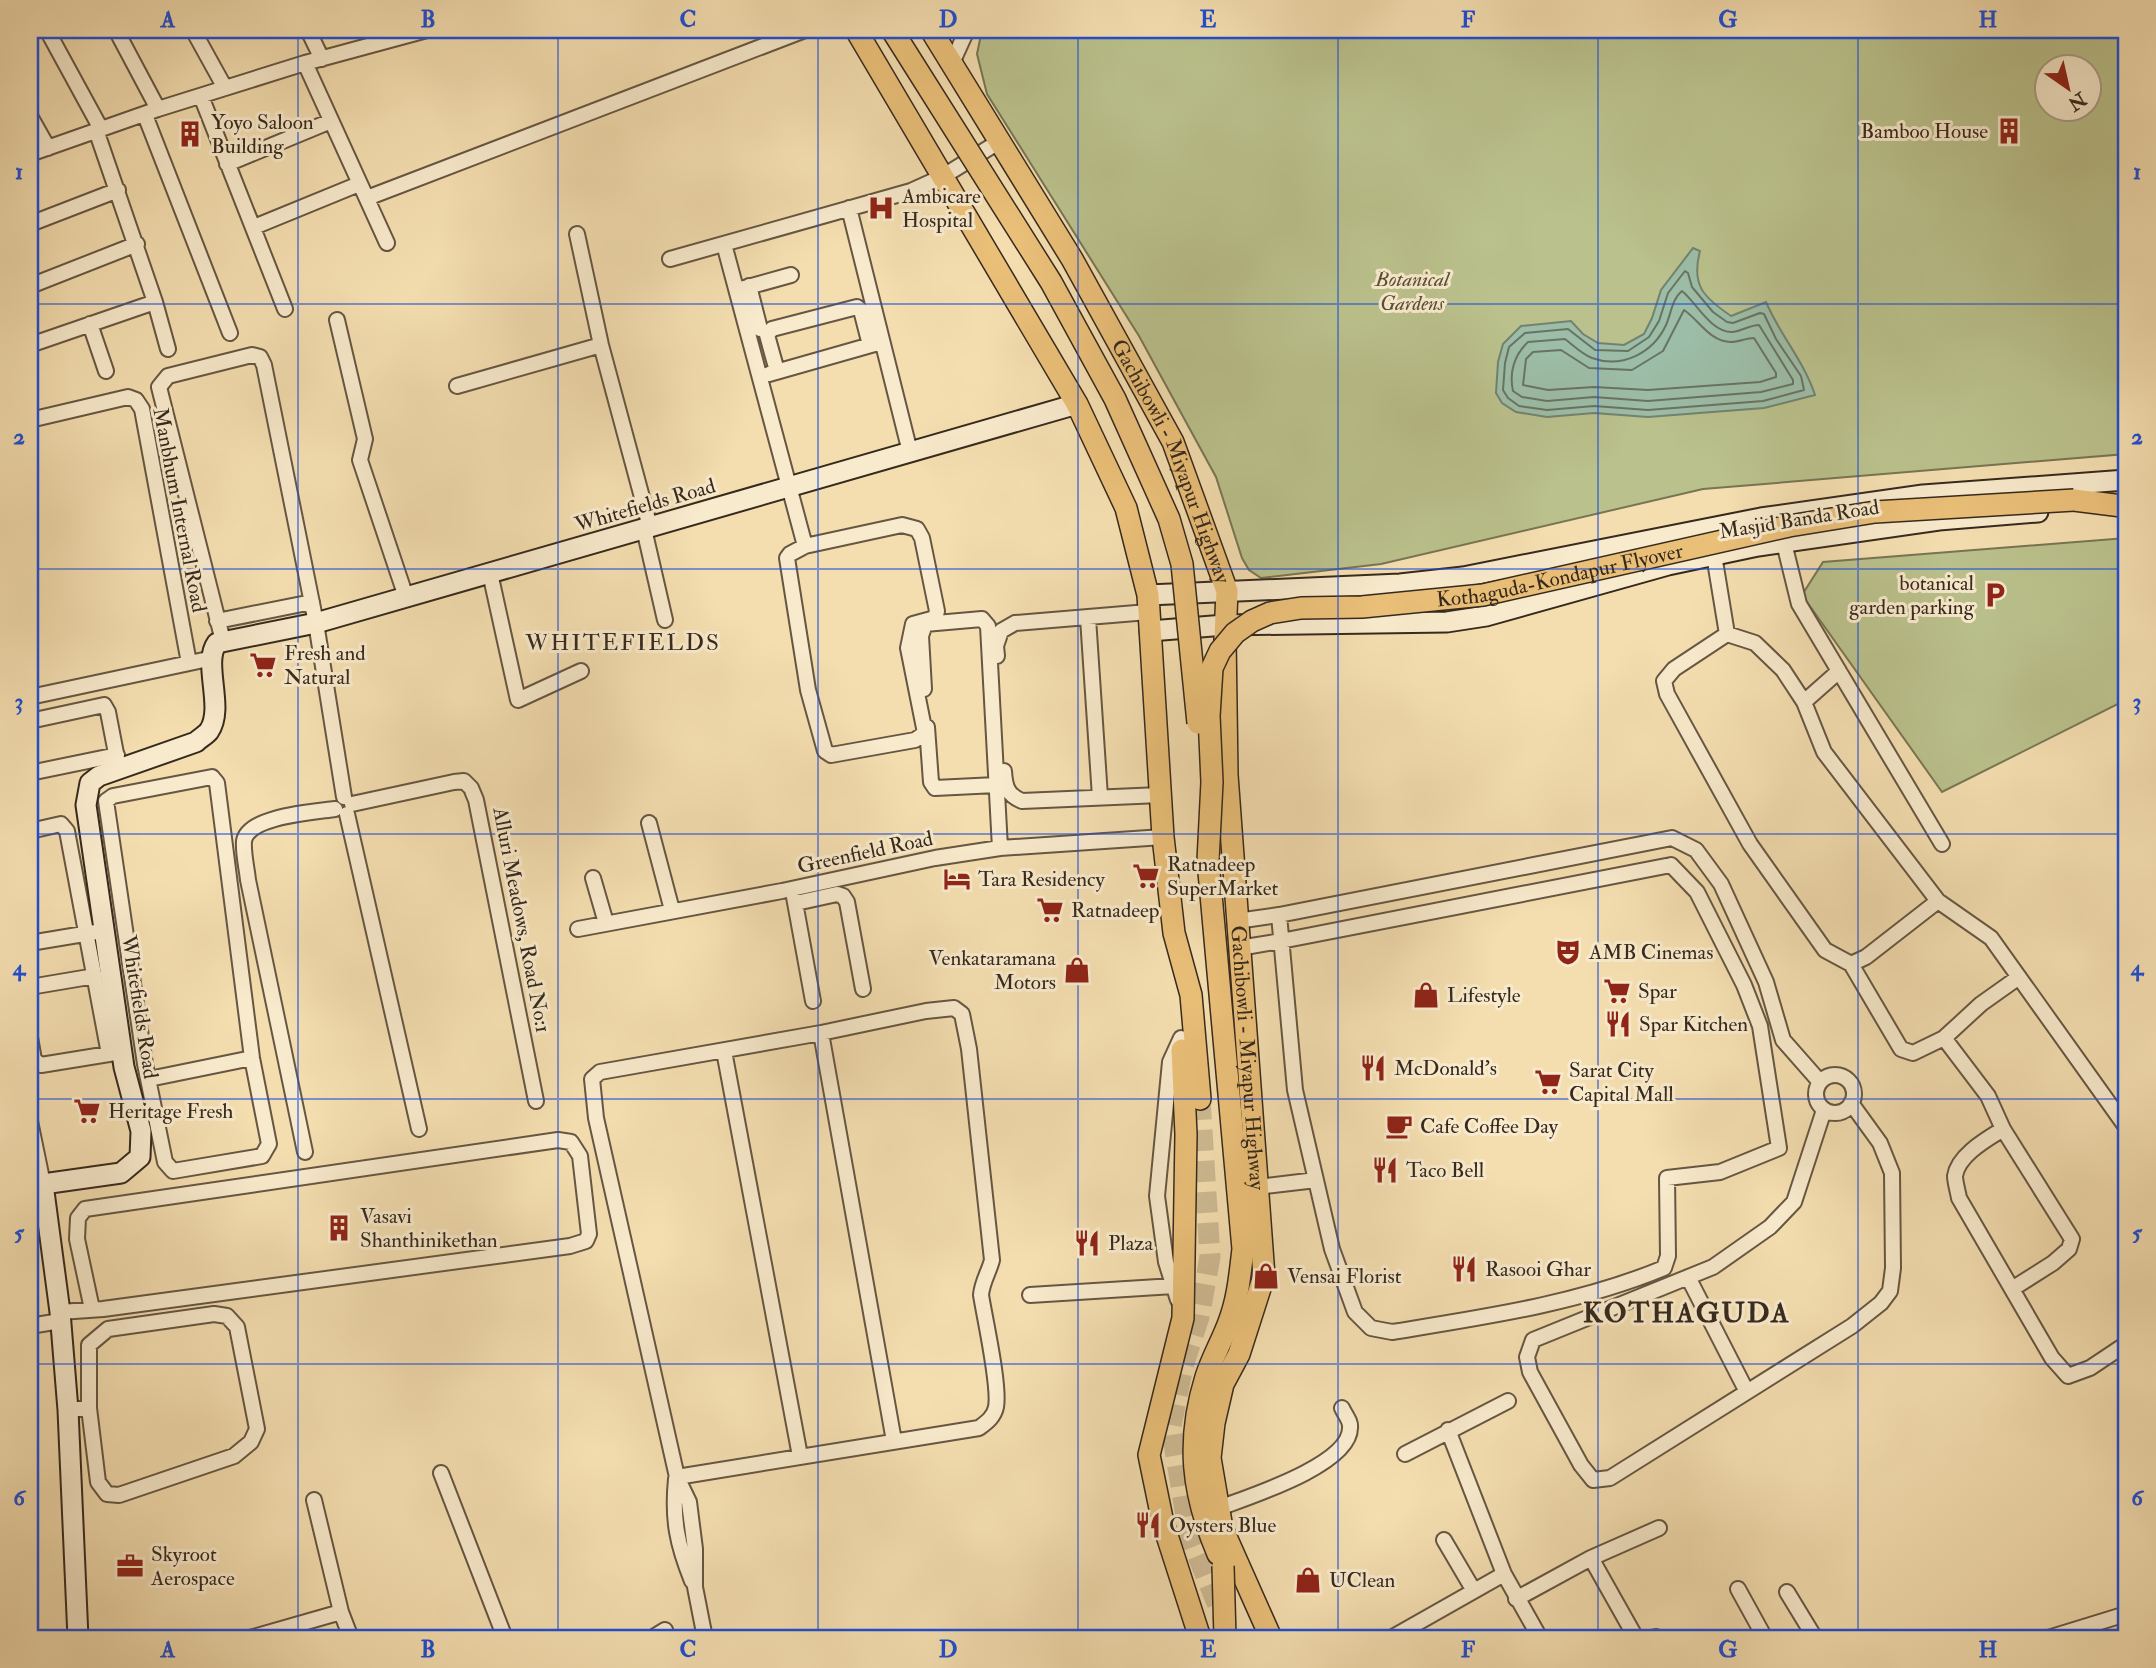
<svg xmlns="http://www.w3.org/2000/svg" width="2156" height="1668" viewBox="0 0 2156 1668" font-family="'IM FELL Double Pica',serif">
  <rect width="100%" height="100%" fill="#f4deb0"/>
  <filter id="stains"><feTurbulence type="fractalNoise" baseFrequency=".00286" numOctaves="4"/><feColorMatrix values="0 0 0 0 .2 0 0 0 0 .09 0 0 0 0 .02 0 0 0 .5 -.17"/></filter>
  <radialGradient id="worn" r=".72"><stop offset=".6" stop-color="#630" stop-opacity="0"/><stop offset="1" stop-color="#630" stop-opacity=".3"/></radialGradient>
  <path fill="#bac18c" stroke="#787554" stroke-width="2" fill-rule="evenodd" d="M982,30H2126V454L1703,489L1381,564L1261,578L1249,570L1242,558L1216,477L1139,336L987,94L977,54ZM2048,66H2090V108H2048Z
    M2126,538V700L1942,792L1802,595L1823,562Z
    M2126,1627V1638H2086Z"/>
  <path fill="#9cbda7" stroke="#738270" stroke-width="2" d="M1693,248L1700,251C1691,285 1703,297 1731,316L1766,302C1780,335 1804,361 1815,395L1764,408L1648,417L1594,413L1547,417L1516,412L1502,403L1496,393L1498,362L1503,344L1521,326L1571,321L1583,334L1598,343L1624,345L1644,334L1652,318L1661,290Z"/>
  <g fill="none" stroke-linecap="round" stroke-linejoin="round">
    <path stroke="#697362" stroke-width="2" d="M1685,271L1688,273L1692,287L1713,312L1727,322L1733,323L1760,313L1764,314L1776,339L1801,376L1804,390L1763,401L1648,410L1594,406L1547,410L1519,406L1508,398L1503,390L1505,363L1509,347L1525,333L1568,329L1595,350L1628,351L1649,337L1659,321L1668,293Z
      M1682,291C1696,302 1711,333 1733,332C1742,331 1750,325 1759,325L1793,380V384L1761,392L1648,401L1594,397L1547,401L1522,397L1513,391C1509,373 1514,355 1528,342L1565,339C1573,345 1582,354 1592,358C1622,369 1653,353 1666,325C1671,314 1672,299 1682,291Z
      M1684,310C1699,320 1710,342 1731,342C1739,342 1746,338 1754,338L1776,373V377L1760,382L1648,390L1594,387L1548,390L1523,385L1526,359L1533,352L1561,350L1589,368L1632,370L1663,351Z"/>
    <path stroke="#ceba93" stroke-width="21" stroke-dasharray="21 10" stroke-linecap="butt" d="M1200,1099L1210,1257L1199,1317L1183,1366L1171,1426L1189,1534L1224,1620"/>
    <g stroke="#665642" stroke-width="18">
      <path id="street" d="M47,30L101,129
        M116,30L158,109
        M193,30L225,88
        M308,30L322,59
        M305,63L387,243
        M952,63L967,30
        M201,96L285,309
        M145,115L230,333
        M30,116L48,148
        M30,154L158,109L305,63L427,30
        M227,164L331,121
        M367,198L805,30
        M849,208L910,452
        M30,224L118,190
        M254,227L359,184
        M577,234L601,345L650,527
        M724,244L805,546
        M670,259L911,191L942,177L1000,141
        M30,286L137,244
        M749,286L760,329
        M737,290L791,275
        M155,302L168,349
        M337,320L365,439L360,460L406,597
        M90,324L106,371
        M30,345L155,302L96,130
        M777,371L767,335L772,329L857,307L861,310L870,345
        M769,374L878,343
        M457,386L601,345
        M30,420L128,397L136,400L142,409L189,663
        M902,525L917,529L922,538L937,611L935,618L913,624L908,648L925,733L915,740L831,755L825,751L808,690L787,558L790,554L805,546Z
        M644,529L665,620
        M1784,543L1799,604L1942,844
        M1714,555L1727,634
        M490,573L518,700L581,671
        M1088,618L1100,797
        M217,621L312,602
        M1727,634L1674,669L1664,681L1667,694L1750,844L1825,950L1851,964L1901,1049L1913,1053L1944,1038L1981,1004L2019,977
        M1727,634L1755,643L1783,670L1804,702L1824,752L1938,901L1991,938L2126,1127
        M223,641L159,387L168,376L252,355L260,357L264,365L316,623L344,797
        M997,656L996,646L1001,631L1015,623L1148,612
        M924,689L921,636L925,624L982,619L988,626L1000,848
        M30,697L213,658
        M1804,702L1839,671
        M30,721L104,705L108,712L119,769
        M927,727L931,782L935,788L996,785
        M1004,771C1005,786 1007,795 1022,801L1160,795
        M30,773L117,755
        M212,777L217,783L252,1058L269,1144L262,1156L173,1171L165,1162L145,1064L106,801L113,796Z
        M352,804L454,782L464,781L471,788L476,800L536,1101
        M347,814L419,1129
        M649,823L672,910
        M30,831L61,824L67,831L109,1054
        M593,878L606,923
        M794,897L813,1001
        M796,903L837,894L843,896L847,902L863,989
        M1279,915L1295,1090L1332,1249L1355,1312L1371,1328L1392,1332C1484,1317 1577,1304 1664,1268L1668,1256L1667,1178L1720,1172L1779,1148L1760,1026L1744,985L1697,892L1671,865
        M1237,921L1279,915L1672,838L1696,850L1721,884L1766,982L1783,1040L1820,1082
        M578,929L782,891L935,858L1000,848L1163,837
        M30,943L96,932
        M1239,948L1281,941L1671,865
        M1851,964L1866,957L1938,901
        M30,987L95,976
        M821,1033L894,1441
        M30,1037L34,1060L41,1065L115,1053
        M1944,1038L1988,1096L2003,1129C1987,1139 1958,1155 1955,1176C1955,1182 1958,1192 1959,1198L2052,1358L2068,1376L2090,1368L2126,1344
        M724,1051L800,1456
        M1816 1094a19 19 0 1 1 38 0a19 19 0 1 1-38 0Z
        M149,1079L252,1058
        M1824,1110L1794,1202L1770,1227L1713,1267L1533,1340L1527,1357L1530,1372L1581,1465L1593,1480L1610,1478L1852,1326L1881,1303L1890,1291L1893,1268L1892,1173L1880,1143L1851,1103
        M30,1121L43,1184
        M2003,1129L2072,1239L2069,1249L2053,1263L2012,1289
        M305,1152L248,880C247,869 243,853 244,841C248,816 314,812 335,809
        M1257,1187L1316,1180
        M1688,1277L1747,1392
        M1030,1295L1174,1286
        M1178,1300L1166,1262L1157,1196L1170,1062L1181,1038
        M60,1312L103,1309L570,1246L586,1241L589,1234L580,1156L571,1142L558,1140L85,1209L78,1218L77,1239L92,1309
        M30,1326L60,1321
        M68,1410L89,1408L98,1482L107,1494L119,1495L234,1456L251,1442L257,1429L237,1327L227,1316L214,1314L108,1329L89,1345V1408
        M1448,1430L1504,1574L1540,1638
        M1405,1454L1508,1401
        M441,1473L505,1638
        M677,1477L979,1428C987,1422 994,1417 996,1407C1000,1386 985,1320 981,1295C982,1282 989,1272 992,1260L969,1049L962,1014L954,1008L926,1011L821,1033L600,1072L592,1079L596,1118L677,1477L689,1502L695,1549V1587L705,1638
        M676,1479C672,1519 677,1544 692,1581
        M314,1500L341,1612L351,1638
        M1219,1508C1248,1497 1350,1465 1350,1428C1351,1421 1345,1415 1342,1408
        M1444,1540L1474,1591
        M1591,1558L1636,1638
        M1738,1589L1765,1638
        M1787,1592L1815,1638
        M1516,1599L1591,1558L1659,1528
        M250,1638L341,1612
        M652,1638L665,1630
        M1391,1638L1504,1574
        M1652,1638L1656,1637
        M2048,1638L2126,1614"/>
    </g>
    <g stroke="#36291d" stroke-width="23">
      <path id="secondary" d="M1148,595L1400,584L1463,577L1761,518L1923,495L2126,480
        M1150,631L1225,625L1447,622L1486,616L1668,565L1758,546L1939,520L2038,512
        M78,1638L68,1410L60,1312L43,1184L121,1173L140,1157L141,1131L124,1067L86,805L90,783L99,776L196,742C200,738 206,735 209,731C225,708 202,663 217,643L316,623L1077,404"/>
    </g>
    <g stroke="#36291d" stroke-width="24">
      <g id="primary">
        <path d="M856,30L1077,404L1126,508L1148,595L1163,837L1174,933L1191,995L1200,1099"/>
        <path id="s1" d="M931,30L1072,259L1173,442L1227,591L1225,637L1227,775L1264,1276L1239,1354L1223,1384L1214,1423L1210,1458L1222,1528L1271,1638"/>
        <path d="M2074,500L2122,506"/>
        <path d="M1208,861L1243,1249C1240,1274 1238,1299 1229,1322C1222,1341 1212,1358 1206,1377C1186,1441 1192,1493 1218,1554"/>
        <path d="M1182,1050L1186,1134L1183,1318L1149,1455L1163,1523L1200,1638"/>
      </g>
    </g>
    <use href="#street" stroke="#f8eacc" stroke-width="14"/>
    <use href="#secondary" stroke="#f8eacc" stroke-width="19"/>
    <use href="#primary" stroke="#eabf78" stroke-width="21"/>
    <g stroke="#36291d" stroke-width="24" stroke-linecap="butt">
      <g id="primary-bridge">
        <path d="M892,30L1051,282L1115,399L1169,519L1182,564L1198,723"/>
        <path id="s2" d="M1208,861L1212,782L1209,716L1212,668L1220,651L1235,633L1252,621L1270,613L1301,608L1362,607L1483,595L1789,526L1875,512L2074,500"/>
        <path d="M1223,1566L1225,1638"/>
      </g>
    </g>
    <use href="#primary-bridge" stroke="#eabf78" stroke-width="21"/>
  </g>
  <path fill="none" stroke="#1d4ed8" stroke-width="2" stroke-opacity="0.55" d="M298,30V1638M558,30V1638M818,30V1638M1078,30V1638M1338,30V1638M1598,30V1638M1858,30V1638M30,304H2126M30,569H2126M30,834H2126M30,1099H2126M30,1364H2126"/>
  <defs>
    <g id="building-bare" transform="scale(2.1)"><path d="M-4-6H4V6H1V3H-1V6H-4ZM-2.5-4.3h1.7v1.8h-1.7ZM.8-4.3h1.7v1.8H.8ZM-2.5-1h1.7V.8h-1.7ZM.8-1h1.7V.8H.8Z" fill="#8f2418" stroke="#f8eacc" stroke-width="2.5" paint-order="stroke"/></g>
    <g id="hospital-bare" transform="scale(2.1)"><path d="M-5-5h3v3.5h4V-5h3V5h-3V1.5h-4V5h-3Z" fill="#8f2418" stroke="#f8eacc" stroke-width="2.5" paint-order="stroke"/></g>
    <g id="parking-bare" transform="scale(2.1)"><path d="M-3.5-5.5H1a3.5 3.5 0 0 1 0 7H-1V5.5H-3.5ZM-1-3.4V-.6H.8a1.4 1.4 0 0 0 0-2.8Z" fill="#8f2418" stroke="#f8eacc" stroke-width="2.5" paint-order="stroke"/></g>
    <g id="supermarket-bare" transform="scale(2.1)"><path d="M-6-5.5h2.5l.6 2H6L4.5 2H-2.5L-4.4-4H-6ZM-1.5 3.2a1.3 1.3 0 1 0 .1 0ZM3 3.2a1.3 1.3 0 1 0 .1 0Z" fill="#8f2418" stroke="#f8eacc" stroke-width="2.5" paint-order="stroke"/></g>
    <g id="hotel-bare" transform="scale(2.1)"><path d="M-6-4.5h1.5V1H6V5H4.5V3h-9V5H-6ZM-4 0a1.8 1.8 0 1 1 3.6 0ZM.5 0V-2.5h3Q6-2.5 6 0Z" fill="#8f2418" stroke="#f8eacc" stroke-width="2.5" paint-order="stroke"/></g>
    <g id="theatre-bare" transform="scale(2.1)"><path d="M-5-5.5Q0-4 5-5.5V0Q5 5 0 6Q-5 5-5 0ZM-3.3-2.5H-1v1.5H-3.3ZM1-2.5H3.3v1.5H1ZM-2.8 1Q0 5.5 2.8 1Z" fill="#8f2418" stroke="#f8eacc" stroke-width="2.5" paint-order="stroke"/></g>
    <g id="shop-bare" transform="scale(2.1)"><path d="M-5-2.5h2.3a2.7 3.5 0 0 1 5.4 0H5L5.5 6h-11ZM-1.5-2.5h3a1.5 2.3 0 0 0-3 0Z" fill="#8f2418" stroke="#f8eacc" stroke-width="2.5" paint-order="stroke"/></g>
    <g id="restaurant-bare" transform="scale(2.1)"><path d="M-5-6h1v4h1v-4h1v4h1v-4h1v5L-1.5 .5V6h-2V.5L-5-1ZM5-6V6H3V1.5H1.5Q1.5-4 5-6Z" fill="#8f2418" stroke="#f8eacc" stroke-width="2.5" paint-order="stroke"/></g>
    <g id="cafe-bare" transform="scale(2.1)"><path d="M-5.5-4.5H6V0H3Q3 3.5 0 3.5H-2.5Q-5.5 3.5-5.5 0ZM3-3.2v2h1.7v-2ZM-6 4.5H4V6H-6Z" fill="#8f2418" stroke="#f8eacc" stroke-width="2.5" paint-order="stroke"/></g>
    <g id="office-bare" transform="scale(2.1)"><path d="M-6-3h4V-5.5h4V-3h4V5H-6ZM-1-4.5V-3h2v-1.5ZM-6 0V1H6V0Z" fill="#8f2418" stroke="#f8eacc" stroke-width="2.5" paint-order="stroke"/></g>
  </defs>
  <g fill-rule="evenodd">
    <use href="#building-bare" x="2009" y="131"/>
    <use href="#building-bare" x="190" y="134"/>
    <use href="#hospital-bare" x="881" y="208"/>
    <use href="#parking-bare" x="1995" y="595"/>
    <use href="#supermarket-bare" x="263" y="665"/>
    <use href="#supermarket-bare" x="1146" y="876"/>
    <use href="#hotel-bare" x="957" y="879"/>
    <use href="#supermarket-bare" x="1050" y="910"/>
    <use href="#theatre-bare" x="1568" y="952"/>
    <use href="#shop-bare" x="1077" y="970"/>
    <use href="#supermarket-bare" x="1617" y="991"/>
    <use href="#shop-bare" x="1426" y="995"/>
    <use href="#restaurant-bare" x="1618" y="1024"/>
    <use href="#restaurant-bare" x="1373" y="1068"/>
    <use href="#supermarket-bare" x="1548" y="1082"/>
    <use href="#supermarket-bare" x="87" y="1111"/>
    <use href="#cafe-bare" x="1399" y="1126"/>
    <use href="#restaurant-bare" x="1385" y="1170"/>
    <use href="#building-bare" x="339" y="1228"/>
    <use href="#restaurant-bare" x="1087" y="1243"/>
    <use href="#restaurant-bare" x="1464" y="1269"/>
    <use href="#shop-bare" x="1266" y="1276"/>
    <use href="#restaurant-bare" x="1148" y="1525"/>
    <use href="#office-bare" x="130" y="1566"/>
    <use href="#shop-bare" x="1308" y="1580"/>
  </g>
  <g text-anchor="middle" stroke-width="6" stroke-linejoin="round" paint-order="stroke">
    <g font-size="21" fill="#36291d" stroke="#f8eacc" text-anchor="start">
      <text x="211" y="129">Yoyo Saloon<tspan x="211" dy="24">Building</tspan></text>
      <text x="1988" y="138" text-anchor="end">Bamboo House</text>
      <text x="902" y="203">Ambicare<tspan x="902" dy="24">Hospital</tspan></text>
      <text x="1974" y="590" text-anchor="end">botanical<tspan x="1974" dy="24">garden parking</tspan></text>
      <text x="284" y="660">Fresh and<tspan x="284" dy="24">Natural</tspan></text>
      <text x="1167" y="871">Ratnadeep<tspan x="1167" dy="24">SuperMarket</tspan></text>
      <text x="978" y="886">Tara Residency</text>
      <text x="1071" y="917">Ratnadeep</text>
      <text x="1589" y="959">AMB Cinemas</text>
      <text x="1056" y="965" text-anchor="end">Venkataramana<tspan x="1056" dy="24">Motors</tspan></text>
      <text x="1638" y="998">Spar</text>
      <text x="1447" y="1002">Lifestyle</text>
      <text x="1639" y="1031">Spar Kitchen</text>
      <text x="1394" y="1075">McDonald's</text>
      <text x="1569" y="1077">Sarat City<tspan x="1569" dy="24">Capital Mall</tspan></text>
      <text x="108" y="1118">Heritage Fresh</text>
      <text x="1420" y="1133">Cafe Coffee Day</text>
      <text x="1406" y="1177">Taco Bell</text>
      <text x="360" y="1223">Vasavi<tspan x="360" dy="24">Shanthinikethan</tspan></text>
      <text x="1108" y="1250">Plaza</text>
      <text x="1485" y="1276">Rasooi Ghar</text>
      <text x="1287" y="1283">Vensai Florist</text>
      <text x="1169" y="1532">Oysters Blue</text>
      <text x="151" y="1561">Skyroot<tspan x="151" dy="24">Aerospace</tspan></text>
      <text x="1329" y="1587">UClean</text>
    </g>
    <g font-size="21" font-style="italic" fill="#574f39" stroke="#f8eacc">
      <text x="1412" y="286">Botanical<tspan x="1412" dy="24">Gardens</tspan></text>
    </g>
    <g font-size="21" fill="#36291d" stroke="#f8eacc">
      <text dy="7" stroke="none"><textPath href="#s1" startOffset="495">Gachibowli - Miyapur Highway</textPath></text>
      <text transform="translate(645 505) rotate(-16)" y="7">Whitefields Road</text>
      <text transform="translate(180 510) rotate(79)" y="7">Manbhum Internal Road</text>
      <text transform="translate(1799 519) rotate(-9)" y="7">Masjid Banda Road</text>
      <text dy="7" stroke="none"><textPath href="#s2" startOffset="569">Kothaguda-Kondapur Flyover</textPath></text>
      <text transform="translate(865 852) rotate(-12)" y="7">Greenfield Road</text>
      <text transform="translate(522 920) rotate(79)" y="7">Alluri Meadows, Road No:1</text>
      <text transform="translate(140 1007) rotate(81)" y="7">Whitefields Road</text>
      <text dy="7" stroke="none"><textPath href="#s1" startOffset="1104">Gachibowli - Miyapur Highway</textPath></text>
    </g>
    <g font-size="23" letter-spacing="2" fill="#36291d" stroke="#f8eacc">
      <text x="623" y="650">WHITEFIELDS</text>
    </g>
    <g font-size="28" font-weight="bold" letter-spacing="2" fill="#36291d" stroke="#f8eacc">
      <text x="1687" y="1322">KOTHAGUDA</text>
    </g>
  </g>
  <rect width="2156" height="1668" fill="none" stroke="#f4deb0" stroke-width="77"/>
  <g transform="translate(2068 88) rotate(146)"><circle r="33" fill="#f8eacc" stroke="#aa9d86" stroke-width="2"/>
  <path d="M0-5L12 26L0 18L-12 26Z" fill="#8f2418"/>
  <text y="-10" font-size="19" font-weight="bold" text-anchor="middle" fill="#36291d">N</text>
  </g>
  <rect x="38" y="38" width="2080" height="1592" fill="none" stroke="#1d4ed8" stroke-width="2.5"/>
  <g font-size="23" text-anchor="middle" font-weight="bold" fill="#1d4ed8">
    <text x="168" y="27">A</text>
    <text x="428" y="27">B</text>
    <text x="688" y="27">C</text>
    <text x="948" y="27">D</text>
    <text x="1208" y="27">E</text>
    <text x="1468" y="27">F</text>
    <text x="1728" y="27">G</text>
    <text x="1988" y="27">H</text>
    <text x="19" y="179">1</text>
    <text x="2137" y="179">1</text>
    <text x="19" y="444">2</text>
    <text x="2137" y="444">2</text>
    <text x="19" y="709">3</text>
    <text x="2137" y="709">3</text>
    <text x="19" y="975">4</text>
    <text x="2137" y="975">4</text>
    <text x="19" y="1240">5</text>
    <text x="2137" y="1240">5</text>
    <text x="19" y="1505">6</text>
    <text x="2137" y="1505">6</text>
    <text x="168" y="1657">A</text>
    <text x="428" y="1657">B</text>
    <text x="688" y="1657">C</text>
    <text x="948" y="1657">D</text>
    <text x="1208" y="1657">E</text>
    <text x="1468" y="1657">F</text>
    <text x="1728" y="1657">G</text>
    <text x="1988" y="1657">H</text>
  </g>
  <rect width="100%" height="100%" filter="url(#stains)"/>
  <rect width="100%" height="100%" fill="url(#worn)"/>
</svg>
